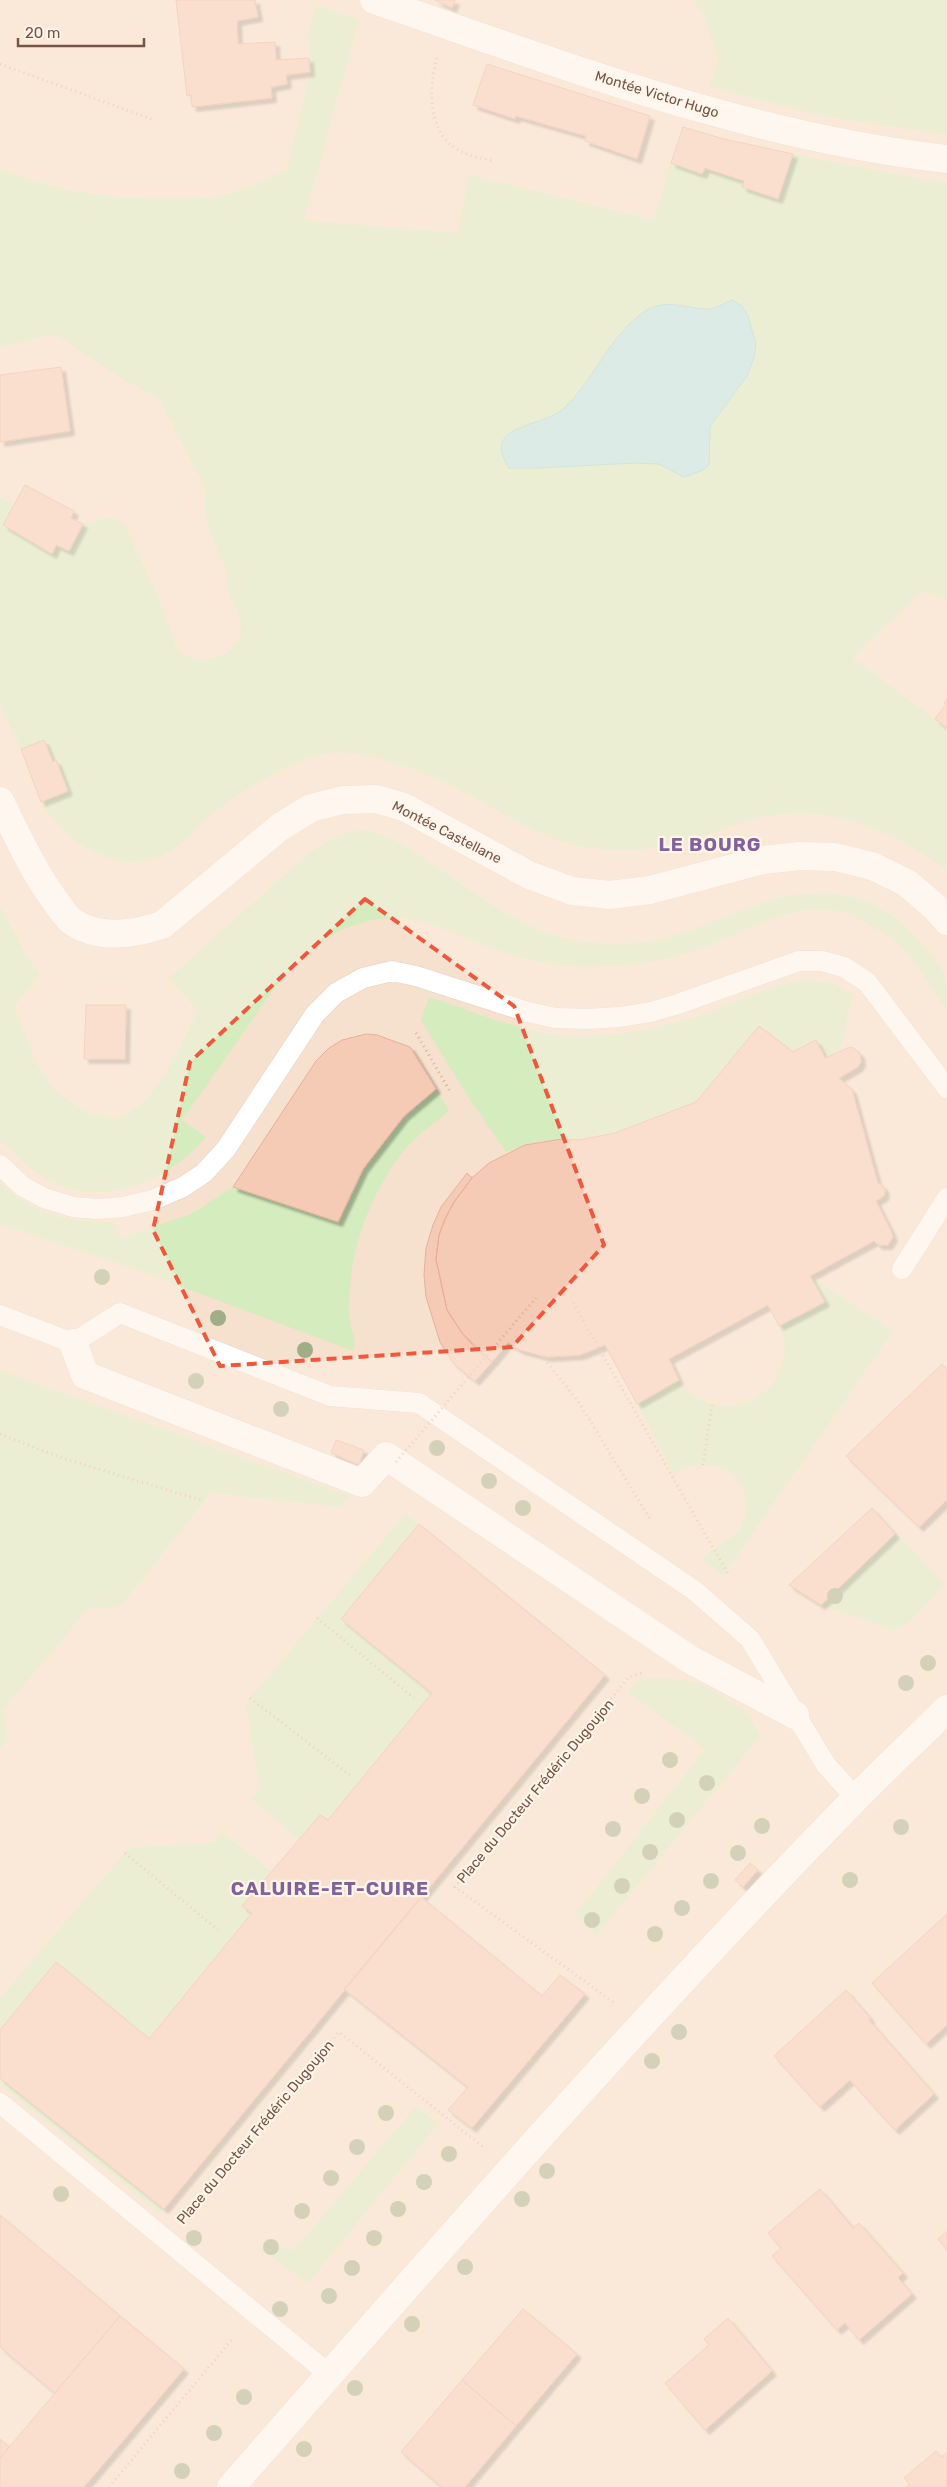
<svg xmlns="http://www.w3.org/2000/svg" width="947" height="2487" viewBox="0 0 947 2487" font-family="Rubik,sans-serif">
  <defs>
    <filter id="shadow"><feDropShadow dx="4.5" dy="4.5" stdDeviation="1" flood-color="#0004"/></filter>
  </defs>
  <rect width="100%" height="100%" fill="#fef0e1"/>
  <path fill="#f6e1cf" d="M0,0H947V2487H0Z"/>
  <path fill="#d5ecbf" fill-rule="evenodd" d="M694,0H947V135L826,117L709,87L719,60L705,19Z
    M317,5L359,20L304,220L458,233L469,175L651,219L655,216L671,163L701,174L705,168L744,181L742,187L777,199L793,154L916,178L947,182V601L921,591L853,658L947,728V870C898,834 831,804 769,816C734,823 702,839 667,846C643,851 613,852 589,848C544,842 508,815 469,795C444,781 418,770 390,762C370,756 347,750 325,754C292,760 236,794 210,816C194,830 180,849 159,857C115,874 65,843 43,805C30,784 26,760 16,738C12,727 1,714 0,702C0,681 0,658 0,636C0,590 0,544 0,498L14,505L4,525L52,553L56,545L69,551L83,524L111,517L123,522L158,596L177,649L185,656L201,660L218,657L232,649L241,634L240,618L228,590L226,571L208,526L205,514V488L159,398L124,380L59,337L50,335L0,348V168C55,192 116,200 176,199C191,199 207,199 222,195C245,190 266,179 287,170L310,72L308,34ZM732,300L748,316L756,344L736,391L710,426L709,465L684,477L659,464L635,463L539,468L517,427L543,420L561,411L576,396L616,340L631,323L668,303L709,309Z
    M360,829C389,833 411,849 434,865C476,893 517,928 568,939C599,945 639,946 669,937C734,917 803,872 872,904C889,913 904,922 916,938C924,947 945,969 947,980C947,989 947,1001 947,1010C932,990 919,965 901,947C893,938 881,932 871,926C861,920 849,912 837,911C791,903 747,931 706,947C666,962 626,968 584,967C553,967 518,958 489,947C434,927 405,903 344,929C297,948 271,994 243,1033C223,1062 203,1091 182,1120L206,1137C170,1180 111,1207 55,1184C35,1175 17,1155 0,1141V906L30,961L40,974L14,1007C23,1028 32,1058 44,1076C54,1091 69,1102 85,1110C95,1115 111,1120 122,1116C157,1103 183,1042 197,1010L169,978L309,853L339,835Z
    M808,979L835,984L853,995L840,1050L825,1058L816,1041L793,1052L759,1026L696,1102L615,1133L579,1140L542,1141L525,1145L506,1152L470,1100L421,1020L429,997C460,1007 491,1020 523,1028C576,1043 633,1035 685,1020C726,1008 764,985 808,979Z
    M436,1089L449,1111C434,1123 419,1134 406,1148C375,1186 353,1239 350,1288C349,1299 348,1311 350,1322C352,1334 357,1339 353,1351L142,1272L0,1224V1183C35,1215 66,1222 113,1222L121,1238L191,1214L233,1187L338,1222C363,1161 387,1132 436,1089Z
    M810,1276L893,1331L723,1576L701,1558C712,1549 730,1541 739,1530C743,1524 746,1515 746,1508C746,1468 705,1453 674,1474L637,1404L679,1380C714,1437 809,1391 779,1326L825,1302Z
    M0,1370L350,1496L340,1507L211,1493L120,1607L88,1609L3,1710L8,1739L0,1749Z
    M872,1508L945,1584L908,1624L893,1630L821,1605L789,1585Z
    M405,1514L419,1524L342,1619L432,1693L328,1820L320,1815L299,1839L251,1799L260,1789L246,1703Z
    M657,1677L698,1682L747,1712L760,1736L596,1936L575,1915L705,1749L628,1692L636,1681Z
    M222,1832L271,1871L243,1905L252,1913L149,2039L56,1962L0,2030V1998L129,1848L214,1842Z
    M0,2078L164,2209L160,2214L0,2084Z
    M416,2106L438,2124L308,2283L257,2247L295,2249Z"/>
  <path fill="#b4e5e9" stroke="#9ad6db" d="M732,300L742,306L748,316L756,344L754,358L747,376L710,426L709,465L703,470L684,477L659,464L635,463L539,468H509C480,424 541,428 563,409C595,380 610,333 647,310C666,299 686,308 707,309C715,309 724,303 732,300Z"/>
  <path fill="#f5cbb6" stroke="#e9af96" filter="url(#shadow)" d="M176,0H255L258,17L237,21L238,44L275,42L276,60L309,58L310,72L286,75L287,84L271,87L272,98L192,107L191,95L187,96Z
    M435,0H455L452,8Z
    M487,64L650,116L637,159L585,141L586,136L516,116L515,119L473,105Z
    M683,127L724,139L793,154L778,199L742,187L744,181L705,168L702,174L671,163Z
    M61,367L70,431L0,442V375Z
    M25,485L74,511L71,518L83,524L69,551L56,545L52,554L3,525Z
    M947,699V728L935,719L946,704L944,703Z
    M44,740L53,762L56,760L68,791L41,802L21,749Z
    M86,1005H126L125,1059H84Z
    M759,1026L793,1052L816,1040L825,1058L850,1047L854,1048L860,1054L861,1062L858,1067L839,1078L852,1090L878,1184H881L885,1190L884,1196L876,1201L891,1231L893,1237L888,1245H878L874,1241L810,1276L825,1302L779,1326L768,1305L669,1359L679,1380L637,1404L605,1345L580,1355L547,1357L520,1350L508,1343L492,1362L479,1352L462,1333L447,1310L436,1259L439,1235L445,1219L454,1202L472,1178L489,1163L525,1145L562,1139L579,1140L615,1133L696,1102Z
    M366,1034L377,1035L410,1047L436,1089L404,1116L363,1169L338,1222L233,1187L316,1061L329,1048L342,1040Z
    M467,1173L472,1178L454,1202L445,1219L439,1235L436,1259L447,1310L462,1333L492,1362L475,1381L453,1363L440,1342L426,1297L424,1275L426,1248L433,1225L441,1207Z
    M942,1364L947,1370V1500L919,1527L846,1456Z
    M336,1440L364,1450L359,1465L331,1453Z
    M872,1508L895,1534L821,1605L789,1585Z
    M419,1524L605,1675L164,2209L0,2078V2030L56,1962L149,2039L252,1913L242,1906L320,1815L328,1820L432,1693L341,1619Z
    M750,1863L758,1870L743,1887L735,1880Z
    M421,1897L542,1996L560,1975L585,1994L472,2128L448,2110L468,2087L344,1989Z
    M947,1914V2025L926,2044L872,1983Z
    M846,1990L870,2018L869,2020L934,2094L895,2130L850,2080L820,2107L774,2056Z
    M820,2189L853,2228L859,2223L903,2273L898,2278L912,2294L859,2340L845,2323L837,2330L772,2256L781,2248L768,2233Z
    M0,2215L120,2316L55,2393L0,2347Z
    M947,2231V2250L938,2239Z
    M523,2309L577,2354L516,2426L462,2380Z
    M120,2316L184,2369L84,2487H0V2458Z
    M728,2318L772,2371L705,2430L665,2383L709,2345L704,2339Z
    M462,2380L516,2426L465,2487H442L401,2452Z
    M0,2439L9,2447L0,2458Z
    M936,2451L942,2457L947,2452V2487H906L910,2484L904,2478Z"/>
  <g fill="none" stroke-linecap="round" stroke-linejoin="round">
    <g stroke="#e5cdbf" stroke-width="21">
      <path id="lane" d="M0,1165L22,1186L44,1198L73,1207L97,1209L123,1207L153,1200L183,1187L204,1173L226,1149L315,1014L336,993L363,978L392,971L416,976L528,1012L555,1018L587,1019L620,1017L651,1012L678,1004L799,961H822L844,967L867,982L947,1088
        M902,1269L947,1198
        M0,1315L73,1343L120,1313L330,1396L419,1403L695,1591L750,1639L826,1765L856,1798
        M0,2103L330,2375"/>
    </g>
    <g stroke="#e5cdbf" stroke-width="29">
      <path id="street" d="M374,0C562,64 748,137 947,159
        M73,1343L85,1375L362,1483L386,1456L691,1660L795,1715"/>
    </g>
    <g stroke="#eacebc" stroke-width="29">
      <path id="secondary" d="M0,801C17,835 33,871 56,902C60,907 65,915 70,920C97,940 132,935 162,925L280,827L311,808L343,800L376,799L404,807L529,875L572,891L610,895L650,890L763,860L800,856L835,857L872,866L907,883L935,907L947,921
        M231,2487C435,2254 639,2020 856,1798C885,1768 917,1739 947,1709"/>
    </g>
    <path stroke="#daae9a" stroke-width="3" stroke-dasharray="1 4" stroke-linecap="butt" d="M437,58C429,87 427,128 455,148C467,156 481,158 495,161
      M0,64L154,120
      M416,1033L451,1093
      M573,1303L728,1574
      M541,1355L578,1401L650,1519
      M0,1434L59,1457L204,1501
      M703,1465L712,1405
      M317,1618L414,1698
      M250,1698L351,1776
      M125,1853L218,1930
      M613,2002L455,1887L629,1677L644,1672
      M186,2214L339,2032L483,2147
      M109,2487L233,2338"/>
    <use href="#lane" stroke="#fff" stroke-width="20"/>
    <use href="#street" stroke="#fff" stroke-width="28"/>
    <use href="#secondary" stroke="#fff" stroke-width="28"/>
    <path stroke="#daae9a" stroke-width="3" stroke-dasharray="1 4" stroke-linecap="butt" d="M396,1462L536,1298"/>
  </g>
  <g fill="#9fae86">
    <circle cx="102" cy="1277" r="8"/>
    <circle cx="218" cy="1318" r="8"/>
    <circle cx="305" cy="1350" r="8"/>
    <circle cx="196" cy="1381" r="8"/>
    <circle cx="281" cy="1409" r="8"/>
    <circle cx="437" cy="1448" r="8"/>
    <circle cx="489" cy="1481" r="8"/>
    <circle cx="523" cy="1508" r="8"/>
    <circle cx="835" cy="1596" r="8"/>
    <circle cx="928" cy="1663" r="8"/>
    <circle cx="906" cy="1683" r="8"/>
    <circle cx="670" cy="1760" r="8"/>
    <circle cx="707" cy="1783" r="8"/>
    <circle cx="642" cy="1796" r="8"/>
    <circle cx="677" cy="1820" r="8"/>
    <circle cx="762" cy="1826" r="8"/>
    <circle cx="901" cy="1827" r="8"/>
    <circle cx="613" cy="1829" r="8"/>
    <circle cx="650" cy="1852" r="8"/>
    <circle cx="738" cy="1853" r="8"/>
    <circle cx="850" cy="1880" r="8"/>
    <circle cx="711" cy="1881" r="8"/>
    <circle cx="622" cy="1886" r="8"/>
    <circle cx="682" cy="1908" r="8"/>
    <circle cx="592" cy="1920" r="8"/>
    <circle cx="655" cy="1934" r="8"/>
    <circle cx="679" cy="2032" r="8"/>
    <circle cx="652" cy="2061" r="8"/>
    <circle cx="386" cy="2113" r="8"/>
    <circle cx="357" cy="2147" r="8"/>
    <circle cx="449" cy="2154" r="8"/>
    <circle cx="547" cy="2171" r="8"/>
    <circle cx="331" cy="2178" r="8"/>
    <circle cx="424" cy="2182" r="8"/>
    <circle cx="61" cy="2194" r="8"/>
    <circle cx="522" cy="2199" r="8"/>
    <circle cx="398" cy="2209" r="8"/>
    <circle cx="302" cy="2211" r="8"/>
    <circle cx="194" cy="2238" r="8"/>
    <circle cx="374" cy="2238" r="8"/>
    <circle cx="271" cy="2247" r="8"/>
    <circle cx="465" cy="2267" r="8"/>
    <circle cx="352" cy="2268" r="8"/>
    <circle cx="329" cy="2296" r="8"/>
    <circle cx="280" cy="2309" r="8"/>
    <circle cx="412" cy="2324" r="8"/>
    <circle cx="355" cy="2388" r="8"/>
    <circle cx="244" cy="2397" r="8"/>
    <circle cx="214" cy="2433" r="8"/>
    <circle cx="304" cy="2449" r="8"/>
    <circle cx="182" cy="2471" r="8"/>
  </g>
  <path d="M0 0H947V2487H0ZM365,899L514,1006L604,1245L512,1347L220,1366L153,1230L190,1062Z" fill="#fef0e1" fill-opacity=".55" fill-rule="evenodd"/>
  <path fill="none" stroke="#f1573c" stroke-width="4" stroke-dasharray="10 6" stroke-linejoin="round" d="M365,899L514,1006L604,1245L512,1347L220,1366L153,1230L190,1062Z"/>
  <g text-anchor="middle" stroke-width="4.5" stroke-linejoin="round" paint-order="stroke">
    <g font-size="14" fill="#775446" stroke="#fff5e9">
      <text transform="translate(657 94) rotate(17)" y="5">Montée Victor Hugo</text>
      <text transform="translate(447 832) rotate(27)" y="5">Montée Castellane</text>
      <text transform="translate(535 1791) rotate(-50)" y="5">Place du Docteur Frédéric Dugoujon</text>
      <text transform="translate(255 2132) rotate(-50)" y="5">Place du Docteur Frédéric Dugoujon</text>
    </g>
    <g font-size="19" font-weight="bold" letter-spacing="1" fill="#83619b" stroke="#fff5e9">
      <text x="710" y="851">LE BOURG</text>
      <text x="330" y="1895">CALUIRE-ET-CUIRE</text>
    </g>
  </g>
  <path d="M18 38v8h126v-8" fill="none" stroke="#775446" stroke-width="2.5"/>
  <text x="25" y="38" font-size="15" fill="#775446" stroke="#fff5e9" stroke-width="4" paint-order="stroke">20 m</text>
</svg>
